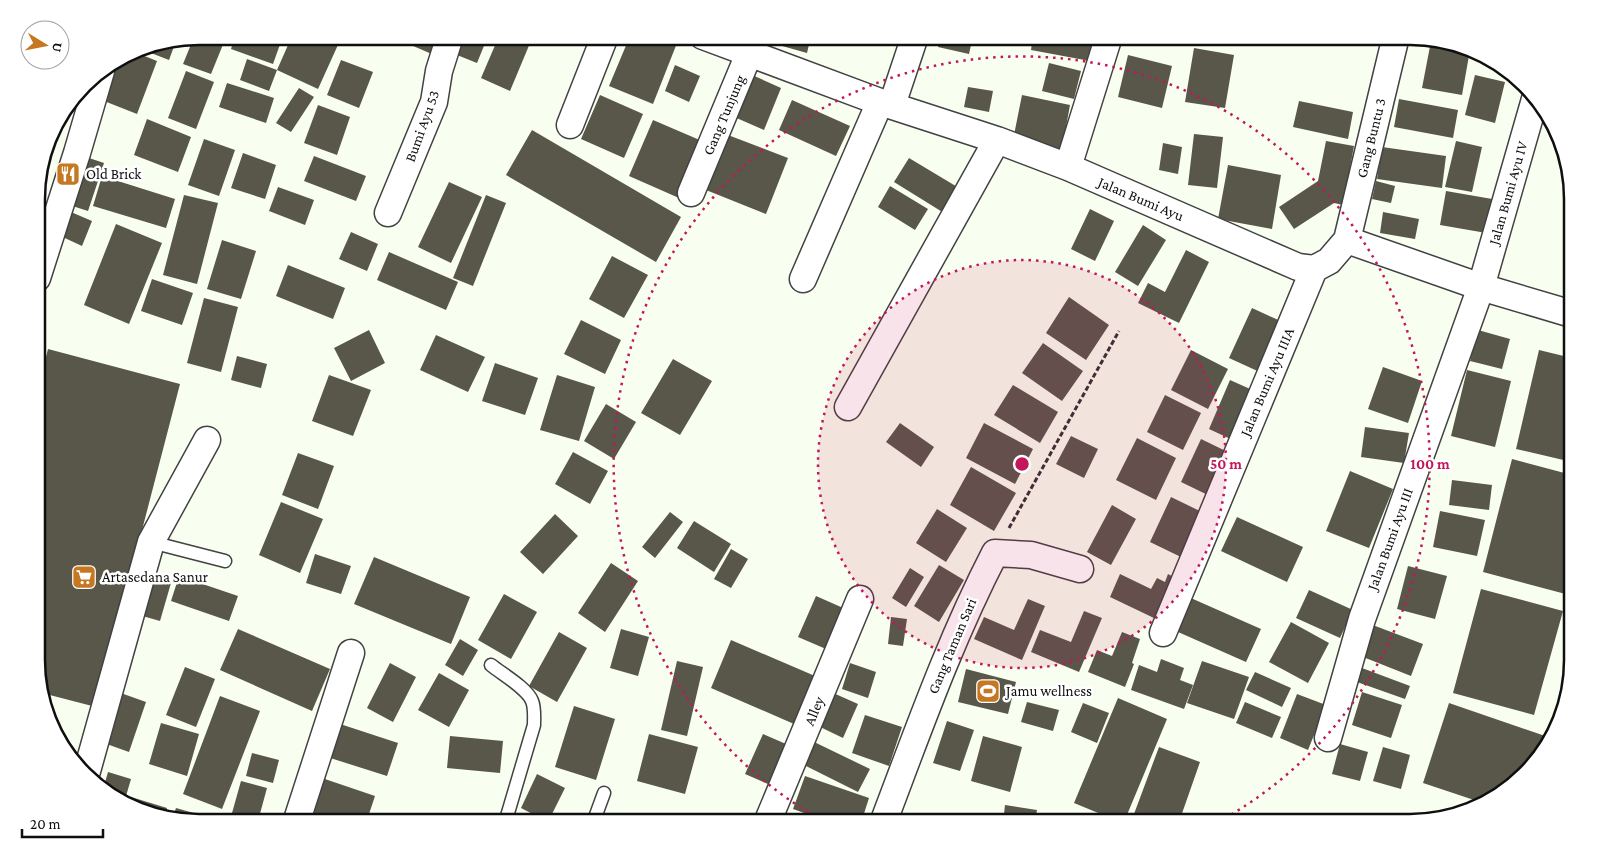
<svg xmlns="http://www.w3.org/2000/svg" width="1609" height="859" viewBox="0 0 1609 859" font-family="'Crimson Pro',serif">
  <rect width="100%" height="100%" fill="#f9fff0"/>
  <path fill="#58574a" d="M199,36H208L224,42L211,74L183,64L194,37Z
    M235,36H283L273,64L231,49Z
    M292,36H342L318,89L277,70Z
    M390,36H442L434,55Z
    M459,36H488L477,63L452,53Z
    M499,36H533L510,91L481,78Z
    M630,36H674L679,38L653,104L609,86Z
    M777,36H811L807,53L775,44Z
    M941,36H973L969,54L938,47Z
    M989,36H1031L1030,46L989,40Z
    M1033,36H1094L1090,61L1031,50Z
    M176,41L169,60L138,48L163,43Z
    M1431,41L1470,50L1462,95L1422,88Z
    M1194,48L1234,55L1225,108L1185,102Z
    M132,51L157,61L137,114L99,99L112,64Z
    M1128,55L1172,66L1162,108L1118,97Z
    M247,59L277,70L269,91L240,80Z
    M341,60L373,72L359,108L327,95Z
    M1049,63L1081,71L1074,99L1042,91Z
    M675,65L700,76L689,102L665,91Z
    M186,71L214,82L196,129L168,118Z
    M750,74L781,88L764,130L732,116Z
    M1475,75L1505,82L1495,123L1465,115Z
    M227,83L274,98L266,123L219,107Z
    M968,87L993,91L989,112L964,107Z
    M299,88L314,97L291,132L276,123Z
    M600,95L643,114L624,158L581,139Z
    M1022,95L1070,105L1062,149L1013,140Z
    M1399,99L1458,110L1453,138L1394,127Z
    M792,100L850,126L836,156L779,130Z
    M1299,101L1353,112L1348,139L1293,127Z
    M318,105L350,117L337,155L304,143Z
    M147,119L191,137L178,172L134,155Z
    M653,120L702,141L679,198L629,176Z
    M532,130L681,217L656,262L506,175Z
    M1194,134L1223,137L1217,188L1188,185Z
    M728,135L788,158L766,214L706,190Z
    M204,139L235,150L219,196L188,185Z
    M1326,141L1354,146L1343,205L1334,203L1294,229L1279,207L1318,181Z
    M1456,141L1482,147L1472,192L1445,187Z
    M1163,143L1182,147L1178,174L1159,170Z
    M1382,147L1446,156L1442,188L1377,179Z
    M243,153L276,165L265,199L231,188Z
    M80,155L104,163L88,211L63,203Z
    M314,156L366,176L356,201L304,181Z
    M909,158L959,188L944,213L894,182Z
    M1228,165L1281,175L1272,229L1218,219Z
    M102,176L175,199L166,228L93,206Z
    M1376,181L1395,186L1391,203L1372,199Z
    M449,182L482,197L451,263L418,247Z
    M890,186L928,209L915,230L878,207Z
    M278,187L314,200L305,225L269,211Z
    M1446,191L1498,200L1492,234L1440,225Z
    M184,195L218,203L197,284L163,275Z
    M486,195L506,203L473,286L453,278Z
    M37,200L51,204L37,251Z
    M64,209L92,221L82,246L54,233Z
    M1090,209L1114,221L1095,261L1071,249Z
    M1383,212L1419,219L1415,239L1380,233Z
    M116,224L162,243L129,324L84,305Z
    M1143,225L1166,240L1138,286L1115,272Z
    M351,232L378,244L367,271L339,259Z
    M222,240L256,251L241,299L207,289Z
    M1186,250L1209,262L1179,323L1138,303L1148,283L1165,292Z
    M389,252L458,282L446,310L377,280Z
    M612,256L648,275L624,318L589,299Z
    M288,265L345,288L333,319L276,296Z
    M152,279L193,293L182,325L141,311Z
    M1069,297L1109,325L1086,360L1046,333Z
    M204,298L238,307L221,372L187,363Z
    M1252,308L1287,324L1264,374L1229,358Z
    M581,320L621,340L605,374L564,354Z
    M369,330L385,363L351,381L334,348Z
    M1478,330L1510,339L1502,369L1470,361Z
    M436,335L485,357L468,392L420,370Z
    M1043,343L1083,371L1062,401L1022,373Z
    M48,349L180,384L96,707L42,693L38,682L37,393Z
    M1191,350L1228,369L1208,409L1171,390Z
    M1539,350L1572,358V462L1516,449Z
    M237,356L267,364L261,388L231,380Z
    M673,359L712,381L680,435L641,413Z
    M495,363L538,378L525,415L482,401Z
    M1383,367L1422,381L1408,423L1368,409Z
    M1467,370L1511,381L1495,447L1451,436Z
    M329,375L371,390L353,436L312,421Z
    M557,375L595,387L579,441L540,430Z
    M1230,380L1259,393L1237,442L1209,429Z
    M1013,385L1058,412L1040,443L994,415Z
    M1165,395L1201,413L1183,450L1147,432Z
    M606,404L636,422L614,459L584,441Z
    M900,423L934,447L921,467L886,442Z
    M984,423L1033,449L1015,484L966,458Z
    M1365,427L1409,433L1404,463L1361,457Z
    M1071,436L1098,449L1084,478L1056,464Z
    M1137,438L1176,458L1156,500L1116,480Z
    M1201,439L1234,455L1214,498L1181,482Z
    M573,452L608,471L590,504L555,484Z
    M298,453L334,466L318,509L282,495Z
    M1512,459L1572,475L1573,596L1483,572Z
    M971,467L1016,493L994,531L950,505Z
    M1350,471L1393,489L1369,548L1326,531Z
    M1452,480L1492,485L1489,510L1449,505Z
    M1171,497L1206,514L1185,559L1150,542Z
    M281,502L323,519L300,573L259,555Z
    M1112,505L1136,519L1111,565L1087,552Z
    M937,509L967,528L946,562L916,543Z
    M1440,511L1485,520L1477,556L1433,547Z
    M670,512L683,522L655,558L642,547Z
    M555,514L578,536L543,574L520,552Z
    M1237,517L1303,547L1287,582L1221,551Z
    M694,521L731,544L714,572L677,548Z
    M731,549L748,559L731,588L714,579Z
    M315,554L351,566L341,594L306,583Z
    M374,557L470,597L451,644L354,604Z
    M611,563L638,581L605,632L578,613Z
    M939,565L964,580L939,622L914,606Z
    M1408,566L1447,576L1435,619L1397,609Z
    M910,568L924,577L906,607L892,598Z
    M1120,574L1151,589L1157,578L1165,582L1168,574L1179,580L1156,619L1110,597Z
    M149,576L171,583L160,621L139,615Z
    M179,576L238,596L229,621L171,601Z
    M1481,589L1563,611L1534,715L1453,693Z
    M1309,590L1353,610L1340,638L1296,618Z
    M504,594L537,612L511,659L478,640Z
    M1184,595L1261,629L1246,662L1169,628Z
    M816,596L850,611L833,652L798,637Z
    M1028,599L1045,606L1022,660L974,639L984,617L1014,630Z
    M1084,611L1102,618L1079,672L1031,652L1040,630L1071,642Z
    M891,617L907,619L903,646L888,644Z
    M1291,622L1329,643L1308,683L1269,662Z
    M1370,624L1423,644L1411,676L1358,655Z
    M238,629L330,669L312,711L220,670Z
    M621,629L649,637L638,676L610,668Z
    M559,632L587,648L557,702L529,686Z
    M1122,632L1140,639L1132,663L1134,664L1125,687L1088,672L1097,650L1112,656Z
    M460,639L478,650L463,676L445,665Z
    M731,640L815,676L794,724L711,688Z
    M1161,659L1184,668L1180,680L1193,685L1184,709L1131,690L1139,665L1157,672Z
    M677,661L703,667L687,736L661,730Z
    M1202,661L1249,677L1234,719L1187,703Z
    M390,663L416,677L393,722L367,708Z
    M850,663L876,672L868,698L842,689Z
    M185,667L215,679L196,727L166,715Z
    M1362,668L1410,686L1405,699L1357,682Z
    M966,669L1016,682L1008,714L958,702Z
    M1255,672L1291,688L1282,707L1246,690Z
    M439,673L469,690L449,727L418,710Z
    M118,692L146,702L129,752L101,742Z
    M831,692L858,704L843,738L816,725Z
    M1362,692L1402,705L1391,738L1352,725Z
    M1297,694L1326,705L1308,750L1280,738Z
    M220,696L260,711L222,809L183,794Z
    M1118,698L1167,719L1124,822H1120L1074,803Z
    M1027,702L1059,710L1053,731L1021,722Z
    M1245,702L1281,717L1272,738L1236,723Z
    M1083,703L1109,713L1097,743L1071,732Z
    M1449,703L1551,738L1500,796L1480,802L1423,783Z
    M574,706L615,719L596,780L555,767Z
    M865,715L902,727L889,766L852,753Z
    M947,721L974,730L960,771L933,763Z
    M334,722L398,743L387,776L324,756Z
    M161,723L199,734L187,776L149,764Z
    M649,734L698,747L685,794L637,781Z
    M763,734L786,744L768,784L745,774Z
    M450,736L503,741L500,773L447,768Z
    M983,736L1022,747L1010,792L971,781Z
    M808,739L870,769L858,792L796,761Z
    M1340,744L1368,752L1360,781L1332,774Z
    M1159,747L1200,762L1179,822H1131Z
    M1383,747L1410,755L1401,789L1373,781Z
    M252,753L279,760L273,783L246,776Z
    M108,772L131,779L124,803L104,786Z
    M537,774L565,788L548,822L521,808Z
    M316,776L375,796L366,823H328L303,814Z
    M805,776L869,798L861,823H832L793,809Z
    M241,781L267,788L258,821L232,813Z
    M131,797L167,808L165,815L129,806Z
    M1005,805L1037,810L1035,823H1003Z
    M176,808L208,817L206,823H199L173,817Z"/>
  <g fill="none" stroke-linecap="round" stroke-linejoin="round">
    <g stroke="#424242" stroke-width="15">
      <path id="service" d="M151,542L225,561
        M491,665C502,674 527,688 532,701C535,708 534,717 534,725L505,823
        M593,823L604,793"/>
    </g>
    <g stroke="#424242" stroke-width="29">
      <path id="minor" d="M703,36L880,102L997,140L1068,167L1298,267L1314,269L1329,261L1347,240L1481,287L1572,314
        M892,105L915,36
        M570,125L605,36
        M1068,167L1109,36
        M691,193L756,37
        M388,213L434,102L439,71L450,36
        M1347,240L1396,36
        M37,278L77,153L101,71
        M803,279L880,102
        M848,407L997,140
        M1163,633L1314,269
        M1328,738L1362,619L1481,287L1535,99
        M87,771L151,542L207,440
        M296,823L351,653
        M767,823L860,599
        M883,823C918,731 950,640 995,553L1031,555L1080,569"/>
    </g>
    <path stroke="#313131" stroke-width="3" stroke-dasharray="5 2.5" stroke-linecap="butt" d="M1009,528L1119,331"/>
    <use href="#service" stroke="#fff" stroke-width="12"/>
    <use href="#minor" stroke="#fff" stroke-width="26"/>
  </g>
  <circle cx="1022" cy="464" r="204" fill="#c2185b" fill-opacity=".12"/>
  <g fill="none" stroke="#c2185b" stroke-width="2.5" stroke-dasharray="2.5 5">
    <circle cx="1022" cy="464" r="204"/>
    <path d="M827 823A408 408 0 1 1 1220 821"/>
  </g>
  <defs>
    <g id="restaurant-square" transform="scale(1.25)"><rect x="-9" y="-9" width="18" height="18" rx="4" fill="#c57721" stroke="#fff"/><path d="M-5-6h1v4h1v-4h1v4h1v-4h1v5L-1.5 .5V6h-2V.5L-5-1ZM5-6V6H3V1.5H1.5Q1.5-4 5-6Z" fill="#fff"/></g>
    <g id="supermarket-square" transform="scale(1.25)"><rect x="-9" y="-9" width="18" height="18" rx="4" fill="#c57721" stroke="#fff"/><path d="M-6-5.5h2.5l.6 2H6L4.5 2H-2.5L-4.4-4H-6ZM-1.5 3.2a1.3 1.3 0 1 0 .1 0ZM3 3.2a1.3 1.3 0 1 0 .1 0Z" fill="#fff"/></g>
    <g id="stadium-square" transform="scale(1.25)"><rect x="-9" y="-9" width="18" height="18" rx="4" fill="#c57721" stroke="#fff"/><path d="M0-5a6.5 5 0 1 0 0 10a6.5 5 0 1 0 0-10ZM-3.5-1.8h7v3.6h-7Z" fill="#fff"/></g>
  </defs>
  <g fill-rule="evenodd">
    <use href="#restaurant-square" x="68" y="174"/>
    <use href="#supermarket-square" x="84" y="577"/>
    <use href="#stadium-square" x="988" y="691"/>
  </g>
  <g text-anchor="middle" stroke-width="5" stroke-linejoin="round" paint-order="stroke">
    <g font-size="15" fill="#0f0f0f" stroke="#fff">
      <text transform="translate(724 115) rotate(-67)" y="5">Gang Tunjung</text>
      <text transform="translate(422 126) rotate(-70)" y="5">Bumi Ayu 53</text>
      <text transform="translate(1371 138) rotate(-76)" y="5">Gang Buntu 3</text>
      <text transform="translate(1508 193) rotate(-74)" y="5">Jalan Bumi Ayu IV</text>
      <text transform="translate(1141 199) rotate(23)" y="5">Jalan Bumi Ayu</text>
      <text transform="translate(1267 382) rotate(-67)" y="5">Jalan Bumi Ayu IIIA</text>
      <text transform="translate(1390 539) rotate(-70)" y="5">Jalan Bumi Ayu III</text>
      <text transform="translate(952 646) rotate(-67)" y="5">Gang Taman Sari</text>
      <text transform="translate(814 711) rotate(-68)" y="5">Alley</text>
    </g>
    <g font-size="15" fill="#0f0f0f" stroke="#fff" text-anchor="start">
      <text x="86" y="179">Old Brick</text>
      <text x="102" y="582">Artasedana Sanur</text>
      <text x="1006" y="696">Jamu wellness</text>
    </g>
  </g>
  <path d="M0 0H1609V859H0ZM199 45H1410A154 154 0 0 1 1564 199V660A154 154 0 0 1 1410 814H199A154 154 0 0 1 45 660V199A154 154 0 0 1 199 45Z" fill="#fff" fill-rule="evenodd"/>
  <path fill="none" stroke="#0f0f0f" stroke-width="2.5" d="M199 45H1410A154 154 0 0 1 1564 199V660A154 154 0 0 1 1410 814H199A154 154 0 0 1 45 660V199A154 154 0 0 1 199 45Z"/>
  <circle cx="1022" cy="464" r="8" fill="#c2185b" stroke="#fff" stroke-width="2.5"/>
  <g font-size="15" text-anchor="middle" font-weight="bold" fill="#c2185b" stroke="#fff" stroke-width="5" stroke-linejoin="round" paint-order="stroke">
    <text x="1226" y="469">50 m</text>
    <text x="1430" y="469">100 m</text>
  </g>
  <g transform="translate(45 45) rotate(100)"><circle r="24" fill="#ffffff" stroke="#9f9f9f"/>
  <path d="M0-4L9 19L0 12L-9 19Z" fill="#c57721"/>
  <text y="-8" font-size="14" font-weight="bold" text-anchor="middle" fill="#0f0f0f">U</text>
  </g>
  <path d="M22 829v8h81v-8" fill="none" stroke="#0f0f0f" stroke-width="2.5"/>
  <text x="30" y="829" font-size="15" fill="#0f0f0f" stroke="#ffffff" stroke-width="4" paint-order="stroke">20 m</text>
</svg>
